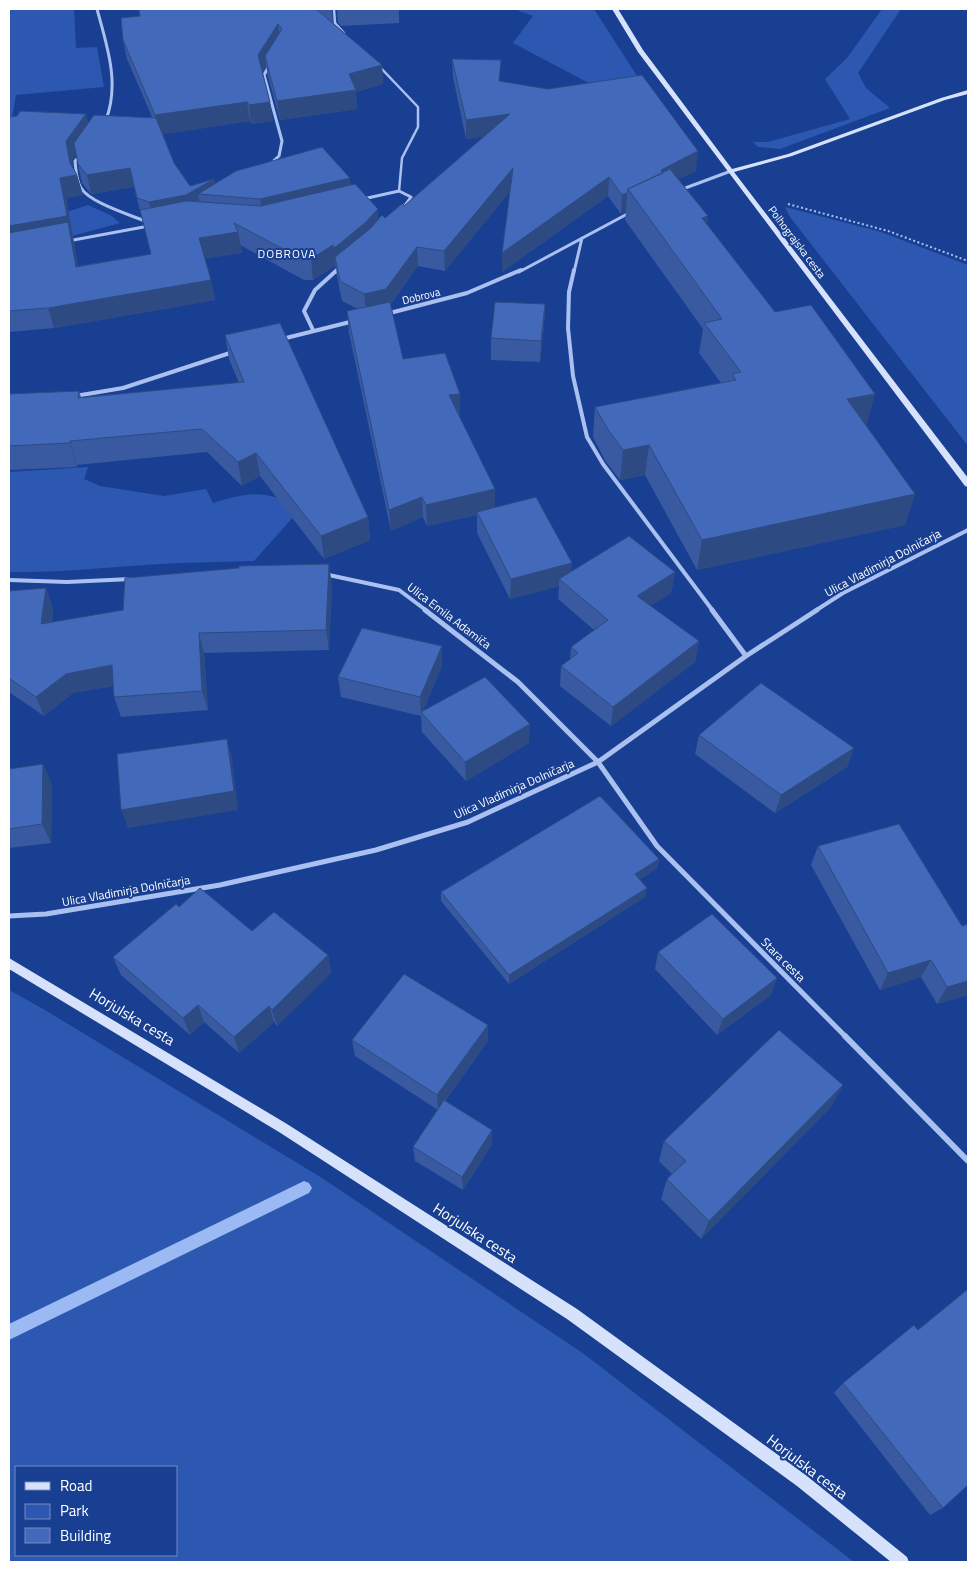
<svg xmlns="http://www.w3.org/2000/svg" width="977" height="1571" viewBox="0 0 977 1571" font-family="'Titillium Web',sans-serif">
  <rect width="100%" height="100%" fill="#193f92"/>
  <path fill="#2c58b1" fill-rule="evenodd" d="M9,9H74L76,48L97,47L104,87L16,95L11,123H9Z
    M514,9H594L639,79L598,88L513,43L533,16Z
    M882,9H901L858,73L866,88L890,108L780,149L758,147L753,142H768L850,119L825,79L847,58Z
    M88,205L112,216L120,223L50,242L9,227L55,216Z
    M785,207L881,232L968,265V446L790,217Z
    M88,467L84,479L100,486L164,496L206,489L213,503C255,490 262,492 303,506L254,561C230,562 206,562 181,563C124,565 67,573 9,572V472Z
    M9,990L45,1010L322,1178L584,1354L854,1562H9ZM176,1467V1555H16V1467Z"/>
  <g fill="none" stroke-linecap="round" stroke-linejoin="round">
    <path fill="#9bb9f2" fill-rule="evenodd" d="M304,1181L309,1183L312,1188L309,1193L9,1340V1324Z"/>
    <path stroke="#a9c0f0" stroke-width="2" stroke-dasharray="2 2.5" stroke-linecap="butt" d="M788,204L888,231L968,261"/>
    <path stroke="#a9c0f0" stroke-width="2.5" d="M334,9L335,23L344,33
      M378,65L418,107V127L402,158L399,191"/>
    <path stroke="#a9c0f0" stroke-width="3" d="M97,9C107,46 120,83 106,120
      M81,155L75,161C76,170 76,180 81,188C90,203 131,215 147,222
      M269,165L279,156L282,141L264,75L270,64
      M680,190L731,171
      M363,199L399,191L411,197L401,211
      M68,241L149,226
      M336,272L341,267
      M519,272L631,212
      M574,272L582,238"/>
    <path stroke="#a9c0f0" stroke-width="4" d="M574,270L569,292L568,328L573,376L587,437L603,464L713,611
      M386,314L467,293L521,270
      M313,330L304,311L315,290L337,270
      M282,339L354,321
      M75,396L123,388L233,352
      M324,574L399,590L427,611
      M9,580L67,582L131,579
      M815,611L843,593L968,530"/>
    <path stroke="#a9c0f0" stroke-width="5" d="M425,610L518,682L598,762L657,846L846,1037
      M712,610L746,656
      M9,916L46,914L220,885L376,850L468,822L598,762L746,656L817,610"/>
    <path stroke="#a9c0f0" stroke-width="6" d="M845,1036L968,1161"/>
    <path fill="#d6e2fb" fill-rule="evenodd" d="M612,9H618L643,50L732,169L788,154L941,98L968,90V94L945,100L792,156L734,172L968,478V487L965,486L638,52Z
      M9,958L287,1124L577,1309L807,1476L907,1557L909,1562H891L797,1486L567,1319L279,1132L9,969Z"/>
  </g>
  <path fill="#395aa0" fill-rule="evenodd" d="M138,9H332L333,23L382,65L383,84L356,92L357,109L280,120L268,76L266,66L262,72L273,121L251,124L250,121L163,134L174,163L190,186L214,179L215,184L350,178V185L378,209V220L385,218L404,206L484,136L466,139L453,77L452,59L696,171L678,179L708,216L707,224L775,312L867,424H865L915,494L905,525L697,570L645,475L620,480L606,462L593,437L595,407L721,383L699,353L703,329L625,220L626,212L621,214L608,196L502,272L510,191L445,271L418,266L390,305L403,359L460,415H459L495,507L572,563L571,571L675,572L671,593L650,606L699,641L695,662L611,726L560,686L561,666L570,660L571,647L594,630L558,599L559,586L510,599L477,533V515L427,526L423,517L391,531L349,333L347,311L358,309L342,301L337,276L336,268H335V266L313,280H304L240,245L242,253L205,258L211,280L215,300L54,328L9,332V117L86,114L88,123L152,117L127,59L123,40L140,16ZM76,155L82,183L91,194L134,187L151,254L78,266L66,198L83,195L77,175L73,168L72,161Z
    M337,9H399V23L341,26L338,22Z
    M545,304L544,325L540,362L491,360V338Z
    M225,335L368,517L370,540L324,559L260,476L242,486L207,452L77,465V467L9,470V394L79,391L81,397L239,383L229,359Z
    M332,585L329,650L204,653L208,710L121,717L114,697L113,686L73,693L44,716L9,692V591L46,588L53,609L52,622Z
    M442,646V666L423,711L529,743L466,781L422,732L421,716L341,697L338,677Z
    M699,735L854,748L847,767L775,813L695,754Z
    M9,769L52,784L51,843L9,848Z
    M818,846L962,926L968,995L937,1004L921,977L880,990L811,865Z
    M659,859L657,868L639,880L647,888L645,897L509,984L441,901V892Z
    M179,907L328,955L331,973L277,1026L274,1022L239,1053L204,1022L190,1035L121,975L113,957Z
    M658,952L777,978L771,995L717,1035L655,969Z
    M488,1025V1041L445,1101L492,1130V1144L463,1190L415,1161L413,1147L438,1110L355,1056L352,1040Z
    M843,1085L831,1107L701,1239L661,1199L667,1179L672,1174L659,1161L664,1141Z
    M918,1330L943,1508L930,1515L834,1393L843,1383Z"/>
  <path fill="#2e4a82" d="M278,24L281,44L265,56L266,66L261,75L258,55Z
    M382,65L383,84L356,92L357,109L280,120L277,101L349,74Z
    M247,102L250,121L159,135L155,115Z
    M270,102L273,121L251,124L249,105Z
    M86,114L91,133L72,161L74,176L77,175L83,195L66,198L82,287L9,248V226L60,178L70,163L66,141Z
    M510,114L509,133L466,139V120Z
    M698,151L696,171L663,187L661,170Z
    M130,168L134,187L91,194L87,175Z
    M513,168V188L445,271L444,251Z
    M609,177L608,196L502,272V253Z
    M350,178L352,199L263,220L260,199Z
    M214,179L217,196L198,194L201,208L154,221L149,202Z
    M627,193L626,212L621,214L622,195Z
    M378,209L379,229L335,257L336,268H335L333,248Z
    M708,216L704,247L702,218Z
    M238,232L242,253L203,259L199,238Z
    M333,245L335,266L313,280L311,259Z
    M417,247L418,266L387,308L366,313L364,294Z
    M211,280L215,300L54,328L48,308Z
    M545,304L544,325L540,362L541,341Z
    M460,394V415L450,416L449,395Z
    M875,394L867,424L839,430L847,399Z
    M70,441L77,465V467L70,443Z
    M649,445L645,475L620,480L623,450Z
    M256,453L260,476L242,486L238,462Z
    M495,489V510L477,512V515L427,526L426,505Z
    M915,494L905,525L697,570L702,540Z
    M422,497L423,517L391,531L389,510Z
    M368,517L370,540L324,559L321,536Z
    M572,563L570,583L559,579V586L510,599L511,579Z
    M329,564L332,585L329,650L326,630Z
    M675,572L671,593L634,617L637,596Z
    M46,588L53,609L49,644L41,624Z
    M199,633L204,653L208,710L202,691Z
    M699,641L695,662L611,726L613,707Z
    M442,646V666L422,714L421,712V716L420,697Z
    M112,665L119,685L73,693L44,716L36,697L66,674Z
    M530,724L529,743L466,781L465,762Z
    M227,739L232,758L238,810L128,828L121,810Z
    M854,748L847,767L775,813L781,795Z
    M43,764L52,784L51,843L42,824Z
    M659,859L657,868L633,884L635,874Z
    M647,888L645,897L509,984V975Z
    M328,955L331,973L277,1026L272,1010Z
    M931,960L921,977L880,990L888,973Z
    M777,978L771,995L717,1035L723,1019Z
    M968,981V995L937,1004L947,987Z
    M198,1005L204,1022L190,1035L183,1018Z
    M269,1006L274,1022L239,1053L234,1037Z
    M488,1025V1041L438,1110L437,1095Z
    M843,1085L831,1107L701,1239L709,1221Z
    M492,1130V1144L463,1190L462,1177Z"/>
  <path fill="#4269ba" stroke="#2e4a82" d="M139,9H316L382,65L349,74L356,90L277,101L265,56L282,29L278,24L258,55L270,102L249,105L247,102L155,115L123,40L121,18L140,16Z
    M452,59L501,60L499,81L548,89L642,75L698,151L661,170L663,173L628,189L627,193L622,195L609,177L502,253L513,168L444,251L417,247L386,289L364,294L340,281L335,257L371,228L382,215L385,218L403,203L404,206L510,114L466,120Z
    M20,111L86,114L66,141L70,163L77,175L60,178L67,216L9,226V117L17,116Z
    M94,115L156,118L174,163L190,186L214,179L186,195L149,202L137,198L130,168L87,175L78,164L74,143Z
    M322,147L350,178L260,199L198,194L236,171Z
    M670,169L708,216L702,218L775,312L811,305L875,394L847,399L915,494L702,540L649,445L623,450L609,431L595,407L736,380L732,374L741,372L704,323L722,319L628,189Z
    M355,184L378,209L366,222L337,246L333,248V245L311,259H302L234,223L238,232L199,238L211,280L48,308L9,311V233L68,222L76,267L151,254L140,210L186,201L261,206Z
    M390,302L403,359L445,353L460,394L449,395L495,489L426,505L422,497L389,510L347,311Z
    M495,302L545,304L541,341L491,338Z
    M280,323L368,517L321,536L256,453L238,462L202,429L70,441V443L9,446V394L79,391L78,398L244,382L225,335Z
    M536,497L572,563L511,579L477,512Z
    M629,536L675,572L637,596L699,641L613,707L561,666L578,653L571,647L608,620L559,579Z
    M329,564L326,630L199,633L202,691L114,697L112,665L66,674L36,697L9,678V591L46,588L41,624L123,610L125,578L239,568V566Z
    M362,628L442,646L420,697L338,677Z
    M485,677L530,724L465,762L421,712Z
    M761,683L854,748L781,795L699,735Z
    M227,739L234,791L121,810L117,754Z
    M43,764L42,824L9,829V769Z
    M600,796L659,859L635,874L647,888L509,975L441,892Z
    M899,824L962,926L968,924V981L947,987L931,960L888,973L818,846Z
    M200,888L252,931L274,912L328,955L272,1010L269,1006L234,1037L198,1005L183,1018L113,957L176,904L179,907Z
    M712,914L777,978L723,1019L658,952Z
    M404,974L488,1025L437,1095L352,1040Z
    M779,1030L843,1085L709,1221L667,1179L686,1161L664,1141Z
    M444,1100L492,1130L462,1177L413,1147Z
    M968,1289V1485L943,1508L843,1383L914,1325L918,1330Z"/>
  <g text-anchor="middle" stroke-width="4" stroke-linejoin="round" paint-order="stroke">
    <g font-size="11" fill="#fff" stroke="#193f92">
      <text transform="translate(797 242) rotate(53)" y="4">Polhograjska cesta</text>
      <text transform="translate(421 296) rotate(-14)" y="4">Dobrova</text>
    </g>
    <g font-size="12" letter-spacing="1" fill="#fff" stroke="#193f92">
      <text x="287" y="258">DOBROVA</text>
    </g>
    <g font-size="12" fill="#fff" stroke="#193f92">
      <text transform="translate(883 563) rotate(-28)" y="4">Ulica Vladimirja Dolničarja</text>
      <text transform="translate(449 616) rotate(37)" y="4">Ulica Emila Adamiča</text>
      <text transform="translate(514 789) rotate(-24)" y="4">Ulica Vladimirja Dolničarja</text>
      <text transform="translate(126 891) rotate(-10)" y="4">Ulica Vladimirja Dolničarja</text>
      <text transform="translate(783 960) rotate(45)" y="4">Stara cesta</text>
    </g>
    <g font-size="15" fill="#fff" stroke="#193f92">
      <text transform="translate(132 1017) rotate(31)" y="5">Horjulska cesta</text>
      <text transform="translate(475 1233) rotate(33)" y="5">Horjulska cesta</text>
      <text transform="translate(807 1467) rotate(37)" y="5">Horjulska cesta</text>
    </g>
  </g>
  <rect width="977" height="1571" fill="none" stroke="#ffffff" stroke-width="20"/>
  <rect x="15" y="1466" width="162" height="90" fill="#193f92" stroke="#758cbe"/>
  <rect x="25" y="1482" width="25" height="8" fill="#d6e2fb" stroke="#758cbe"/>
  <text x="60" y="1491" font-size="15" fill="#ffffff">Road</text>
  <rect x="25" y="1504" width="25" height="15" fill="#2c58b1" stroke="#758cbe"/>
  <text x="60" y="1516" font-size="15" fill="#ffffff">Park</text>
  <rect x="25" y="1528" width="25" height="15" fill="#4269ba" stroke="#758cbe"/>
  <text x="60" y="1541" font-size="15" fill="#ffffff">Building</text>
</svg>
